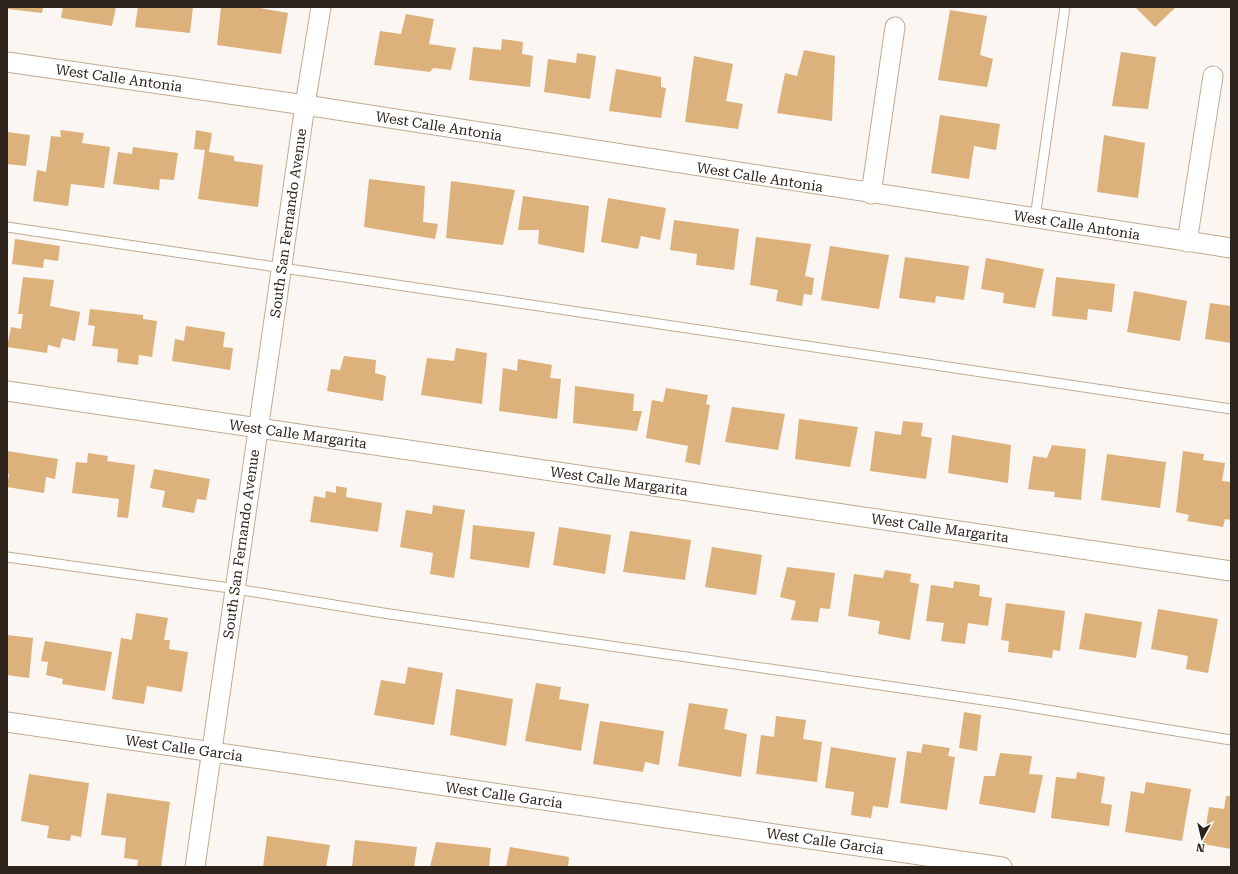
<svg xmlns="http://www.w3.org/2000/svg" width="1238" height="874" viewBox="0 0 1238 874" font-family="'Roboto Serif',serif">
  <rect width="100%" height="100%" fill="#fbf6f1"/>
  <path fill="#ddb17c" d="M7,7H43L42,13L7,9Z
    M63,7H116L112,26L61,18Z
    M138,7H193L190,33L135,27Z
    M221,7H254L288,13L281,54L217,45Z
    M1135,7H1176L1155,27Z
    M950,10L987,16L980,55L993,59L987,87L938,80Z
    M406,14L434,19L429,44L456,48L451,70L433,68L430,72L374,65L380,31L401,34Z
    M502,39L523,42L522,54L533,56L530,87L469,80L473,47L501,50Z
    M804,50L835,56L832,121L777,113L785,73L797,76Z
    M1121,52L1156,57L1148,109L1112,106Z
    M577,53L596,56L590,99L544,92L548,59L576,63Z
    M694,56L733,64L726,101L743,104L738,129L685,122Z
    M616,69L661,77V87L666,88L661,118L609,111Z
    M940,115L1000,124L996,150L974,146L969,179L931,173Z
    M60,130L84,133L82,143L110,147L104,188L71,184L68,206L33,201L37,170L46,172L51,136L61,137Z
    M196,130L212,133L209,152L234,156V161L263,165L258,207L198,199L205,150L194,149Z
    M7,132L30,135L26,166L7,164Z
    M1104,135L1145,143L1138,198L1097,192Z
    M133,147L178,153L174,180L160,179L159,190L113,184L118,152L132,154Z
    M369,179L425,186L423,222L438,224L435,239L364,227Z
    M451,181L515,190L503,245L446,238Z
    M523,196L589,206L584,253L538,244L539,230H518Z
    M608,198L666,208L660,240L641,236L638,249L601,242Z
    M674,220L739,229L734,270L696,265L697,254L670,250Z
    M756,237L811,244L805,276L814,278L812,295L804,294L802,306L776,301L778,290L750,285Z
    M15,239L60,246L58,261L44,259L43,268L12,264Z
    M830,246L889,255L879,309L821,300Z
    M905,257L969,266L964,300L936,296L935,303L899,298Z
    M986,258L1044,269L1035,308L1003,303L1004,293L981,289Z
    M23,277L54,280L50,306L80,312L75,341L62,338L60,348L48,345L47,353L7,347L11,327L21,329L23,314H18Z
    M1056,277L1115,284L1112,312L1088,309L1087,320L1052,316Z
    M1134,291L1187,301L1180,341L1127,332Z
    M1210,303L1231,306V343L1205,339Z
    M90,309L143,315V319L157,321L152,357L139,355L138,365L117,362L118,349L92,346L95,326L88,325Z
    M186,326L225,332L223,347L233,348L230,370L172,361L175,339L184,341Z
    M456,348L487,353L482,404L421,395L427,358L454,361Z
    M344,356L376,360L375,373L386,376L383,401L327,391L331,369L340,370Z
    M518,359L552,365L550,378L561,379L557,419L499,411L503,368L517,371Z
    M575,386L634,394L633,411H642L637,431L573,423Z
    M666,388L708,395L706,404L710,405L700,465L685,462L688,446L646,438L652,400L663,402Z
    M732,407L785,414L778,450L725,442Z
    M799,419L858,427L850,467L795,459Z
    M903,421L923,423L921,436L932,438L926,479L870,471L875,431L901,435Z
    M952,435L1011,445L1008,483L948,473Z
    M1052,445L1086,449L1081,500L1054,497L1055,492L1028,489L1033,456L1047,458Z
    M7,451L58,459L55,479L46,477L44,493L7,487L9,474H7Z
    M1183,451L1204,454L1203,460L1225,463L1222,481L1231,482V520L1225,519L1223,527L1187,521L1189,515L1176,512Z
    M88,453L108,456L107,461L135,465L128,518L117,517L119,499L72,493L76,462L87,463Z
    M1107,454L1166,462L1160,508L1101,500Z
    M154,469L210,479L206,500L197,499L194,513L162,507L165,491L150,488Z
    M336,486L347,488L346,497L382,503L378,532L310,522L314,496L325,498L326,491L336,493Z
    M433,505L465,510L454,578L430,574L433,553L400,547L406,510L432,514Z
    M473,525L535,532L529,568L470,559Z
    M559,527L611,535L605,574L553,565Z
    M630,531L691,540L685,580L623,572Z
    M712,547L762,555L756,595L705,587Z
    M787,567L835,573L830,609L820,608L818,622L791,620L796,601L780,597Z
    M885,570L911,574L910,582L919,584L910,640L878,634L880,621L848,616L854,574L883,578Z
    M954,581L980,585L979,596L992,598L988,626L968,623L965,644L941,641L944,623L926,621L931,585L953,588Z
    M1006,603L1065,611L1060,651L1053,650L1052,658L1008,652L1009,641L1001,640Z
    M1158,609L1218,619L1208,673L1186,669L1188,656L1151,649Z
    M136,613L168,618L164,640H170L169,649L188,652L182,692L147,686L144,704L112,699L121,638L132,640Z
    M1085,613L1142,622L1136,658L1079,649Z
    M7,635L33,638L29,678L7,675Z
    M45,641L112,652L105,691L62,684L63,679L46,675L48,662L41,661Z
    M408,667L443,673L434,725L374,715L381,680L405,684Z
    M536,683L561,687L559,699L589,704L581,751L525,741Z
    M456,689L513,699L506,746L450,735Z
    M689,703L728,709L724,729L747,734L741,777L678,766Z
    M964,712L981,715L977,751L959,748Z
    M776,716L806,720L803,739L822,742L817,782L756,774L761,735L774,737Z
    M600,721L664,731L659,765L645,762L643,772L593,764Z
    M923,744L950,748L948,756L955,757L947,810L900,803L907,751L921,753Z
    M831,747L896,758L888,808L873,806L871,818L851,815L854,792L825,788Z
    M1000,753L1032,756L1029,774L1043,775L1035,813L979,804L984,776H995Z
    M1077,772L1105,777L1101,803L1112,805L1109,826L1051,818L1056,777L1076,779Z
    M29,774L89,783L81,837L71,835L70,841L47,838L49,826L21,821Z
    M1146,782L1191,789L1182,841L1125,832L1131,791L1144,794Z
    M107,793L170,802L161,867H137L138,860L124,858L126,838L101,835Z
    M1226,796H1231V849L1203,844L1209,807L1224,809Z
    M267,836L330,845L326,867H263Z
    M355,840L417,847L414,867H352Z
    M436,842L491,848L489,867H430Z
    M510,847L569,857L568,867H506Z"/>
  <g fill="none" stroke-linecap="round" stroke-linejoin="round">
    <g stroke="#c3aa91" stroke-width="11">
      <path id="service" d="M1035,218L1065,7
        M7,227L1231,409
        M7,557L230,588L383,613L1011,704L1231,740"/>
    </g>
    <g stroke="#c3aa91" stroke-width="21">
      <path id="minor" d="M7,62L305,105L1231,248
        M871,194L895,27
        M1187,242L1213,76
        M7,391L1231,571
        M7,722L1002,867
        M195,867L305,105L321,7"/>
    </g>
    <use href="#service" stroke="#fff" stroke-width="9"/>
    <use href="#minor" stroke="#fff" stroke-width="19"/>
  </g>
  <g text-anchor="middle" stroke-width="3" stroke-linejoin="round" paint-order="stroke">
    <g font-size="14" fill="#2d231a" stroke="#fff">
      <text transform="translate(119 78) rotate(8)" y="5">West Calle Antonia</text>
      <text transform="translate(439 126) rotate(9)" y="5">West Calle Antonia</text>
      <text transform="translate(760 177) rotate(9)" y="5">West Calle Antonia</text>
      <text transform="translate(288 223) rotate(-82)" y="5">South San Fernando Avenue</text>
      <text transform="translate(1077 225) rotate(9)" y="5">West Calle Antonia</text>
      <text transform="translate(298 434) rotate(8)" y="5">West Calle Margarita</text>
      <text transform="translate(619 481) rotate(8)" y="5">West Calle Margarita</text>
      <text transform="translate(940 528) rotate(8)" y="5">West Calle Margarita</text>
      <text transform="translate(241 544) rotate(-82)" y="5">South San Fernando Avenue</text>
      <text transform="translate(184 748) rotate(8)" y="5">West Calle Garcia</text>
      <text transform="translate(504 795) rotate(8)" y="5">West Calle Garcia</text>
      <text transform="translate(825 841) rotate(8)" y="5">West Calle Garcia</text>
    </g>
  </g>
  <rect width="1238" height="874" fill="none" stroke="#2d231a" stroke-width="16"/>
  <g transform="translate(1202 838) rotate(188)" stroke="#ffffff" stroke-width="3" paint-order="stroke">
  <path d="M0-3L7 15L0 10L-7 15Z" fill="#2d231a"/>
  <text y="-6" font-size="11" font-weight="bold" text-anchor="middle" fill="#2d231a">N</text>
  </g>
</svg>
